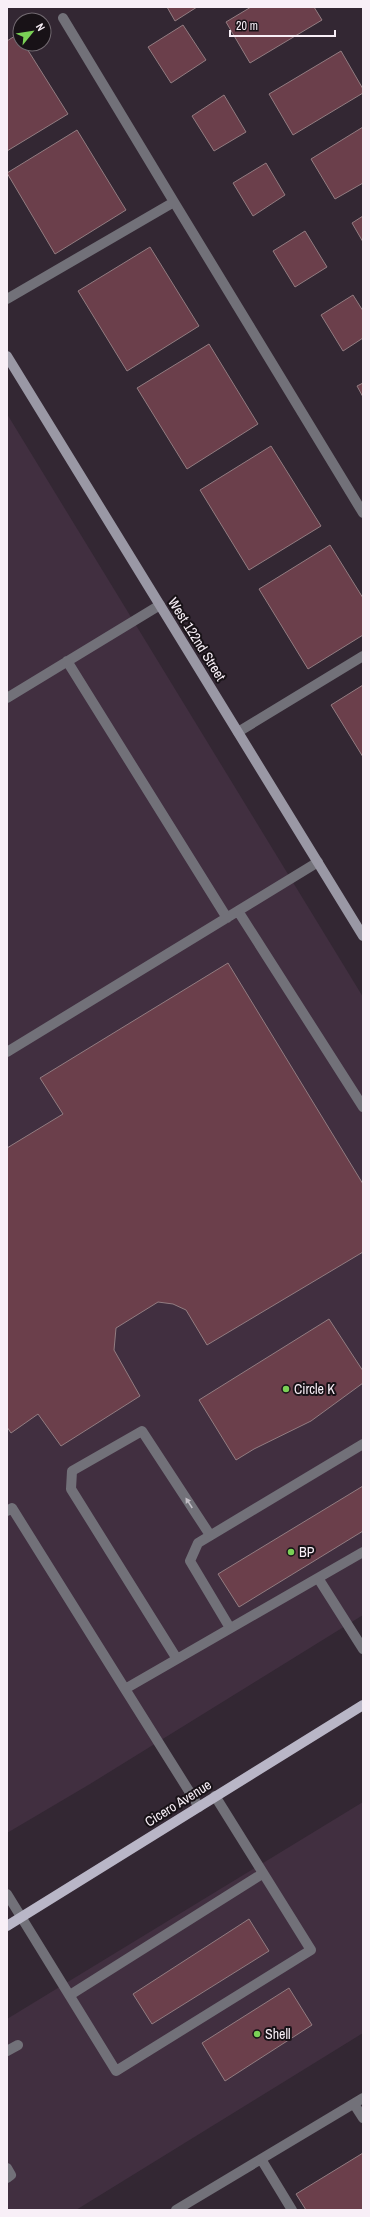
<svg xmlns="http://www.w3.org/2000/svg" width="370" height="2217" viewBox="0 0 370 2217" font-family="'Archivo Narrow',sans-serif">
  <rect width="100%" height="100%" fill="#332733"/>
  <path fill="#412f40" d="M7,414L363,997V1615L90,1784L7,1833Z
    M363,1802V2033L76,2210H7V2019Z"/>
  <path fill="#6b3f4b" stroke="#927c81" d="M167,7H197L175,21Z
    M251,7H314L322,20L250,63L226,22Z
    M183,25L206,60L171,83L148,47Z
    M18,34L20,44H24L68,114L7,151V41Z
    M341,51L363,89V93L293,135L269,94Z
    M224,95L246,132L214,151L192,116Z
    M363,127V183L335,199L311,159Z
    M77,130L126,210L55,254L7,173Z
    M266,163L285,195L253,216L233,183Z
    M363,216V242L352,223Z
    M305,231L327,267L295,287L273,251Z
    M150,247L199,326L127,371L78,291Z
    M353,295L363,311V338L343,351L321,315Z
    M209,344L258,424L187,469L137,388Z
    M363,383V397L357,386Z
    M271,446L321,526L249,570L200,490Z
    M330,545L363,598V635L308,669L259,589Z
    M363,685V757L331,705Z
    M228,963L363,1184V1252L207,1345L186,1310L173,1304L158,1302L116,1328L114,1350L140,1396L61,1446L38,1414L11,1433L7,1427V1148L63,1114L40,1078Z
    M329,1319L363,1371V1383L311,1421L254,1449L236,1460L199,1400Z
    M363,1486V1531L239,1607L218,1574Z
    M249,1919L269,1951L152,2024L133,1994Z
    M289,1988L312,2025L225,2081L202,2043Z
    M363,2153V2210H306L296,2194Z"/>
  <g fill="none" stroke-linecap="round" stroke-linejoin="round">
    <path stroke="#727179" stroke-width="10" d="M174,202L363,513
      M7,299L174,202L63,18
      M67,661L227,918
      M7,698L160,605
      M238,732L363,656
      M238,911L363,1107
      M7,1052L318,862
      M7,1511L12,1508L125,1689
      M318,1578L363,1649
      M230,1628L190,1561L198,1543L363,1444
      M177,1659L71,1489L72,1471L142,1431L210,1535
      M199,1807L125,1689L363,1552
      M7,1894L116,2071L311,1950L215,1796
      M70,1995L262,1874
      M7,2051L18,2045
      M354,2104L363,2118
      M261,2159L292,2210
      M7,2168L11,2175L7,2178
      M176,2210L363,2098"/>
    <path stroke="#9a98a5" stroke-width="10" d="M7,356L363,936"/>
    <path stroke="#b9b6c7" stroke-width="10" d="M7,1926L363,1705"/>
  </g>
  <defs><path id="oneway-solid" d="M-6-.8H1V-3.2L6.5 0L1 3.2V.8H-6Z"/></defs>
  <use fill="#c2bdc5" href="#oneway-solid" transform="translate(189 1503) rotate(-123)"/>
  <g fill="#7ad156" stroke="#181217" stroke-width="1.5">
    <circle cx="286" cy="1389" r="4"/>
    <circle cx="291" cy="1552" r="4"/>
    <circle cx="257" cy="2034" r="4"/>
  </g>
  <g text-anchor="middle" stroke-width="4" stroke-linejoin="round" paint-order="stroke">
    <g font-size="14" fill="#f8eff7" stroke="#181217">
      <text transform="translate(197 639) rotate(58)" y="5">West 122nd Street</text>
      <text transform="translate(178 1803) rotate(-32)" y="5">Cicero Avenue</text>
    </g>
    <g font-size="14" fill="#f8eff7" stroke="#181217" text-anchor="start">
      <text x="294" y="1394">Circle K</text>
      <text x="299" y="1557">BP</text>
      <text x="265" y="2039">Shell</text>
    </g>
  </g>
  <rect width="370" height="2217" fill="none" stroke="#f8eff7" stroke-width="16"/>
  <g transform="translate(32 32) rotate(60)"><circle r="19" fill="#181217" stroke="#726a71"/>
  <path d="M0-3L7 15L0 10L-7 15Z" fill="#7ad156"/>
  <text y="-6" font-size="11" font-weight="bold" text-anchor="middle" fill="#f8eff7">N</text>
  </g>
  <path d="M230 30v6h105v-6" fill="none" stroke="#f8eff7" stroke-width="2"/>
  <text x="236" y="30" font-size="12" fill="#f8eff7" stroke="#181217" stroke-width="3" paint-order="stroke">20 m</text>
</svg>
